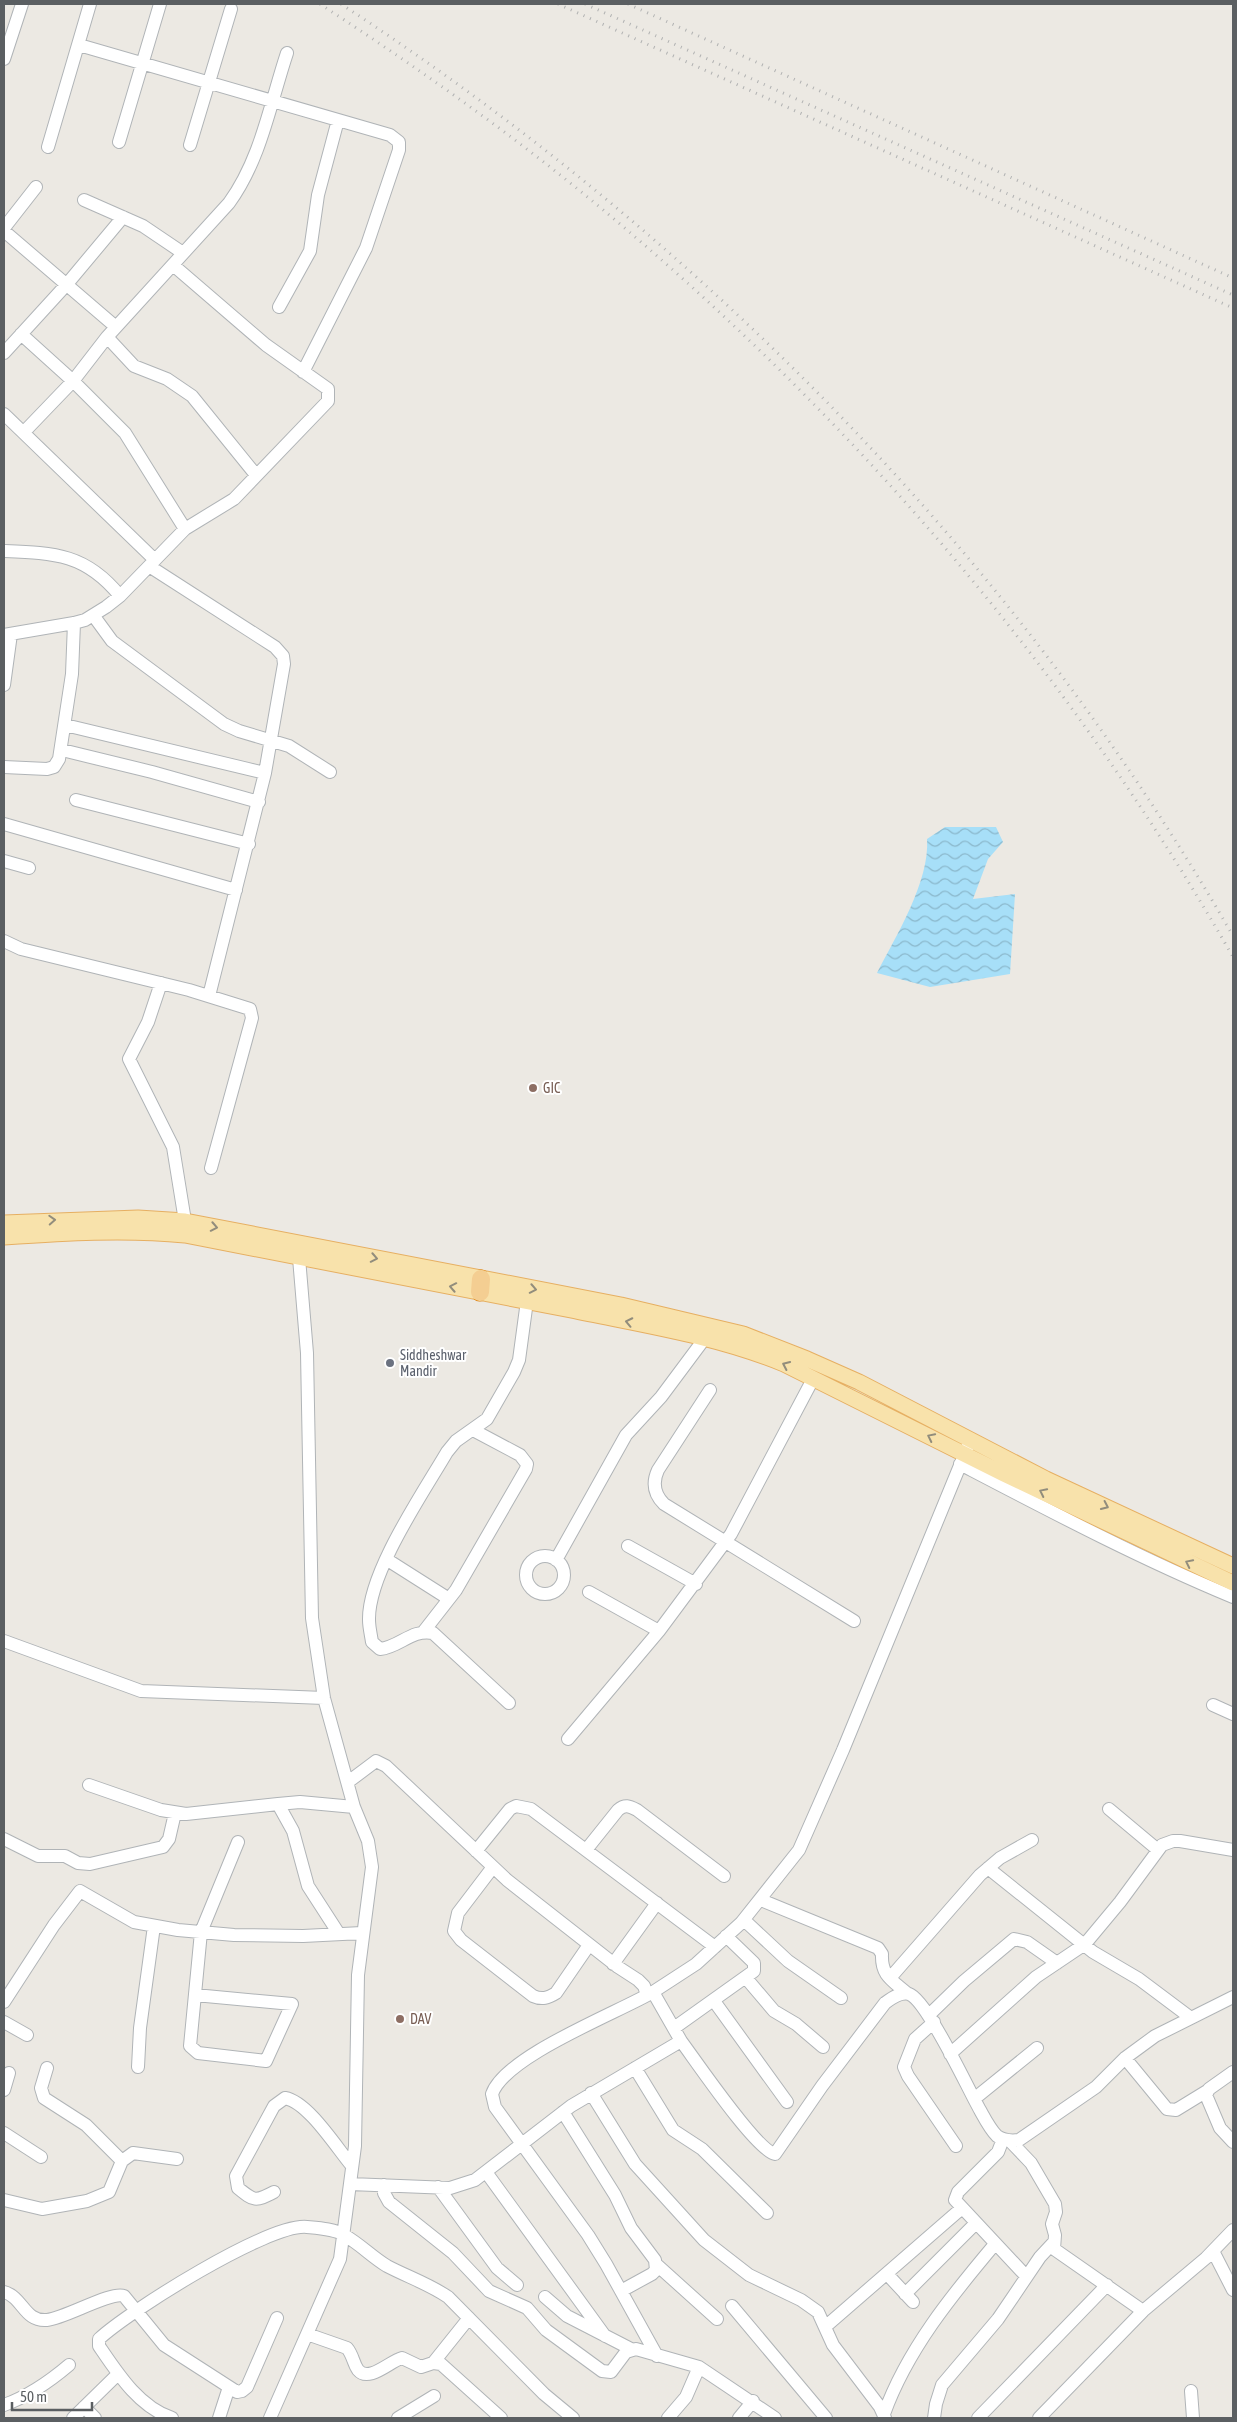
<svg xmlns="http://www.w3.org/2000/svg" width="1237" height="2422" viewBox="0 0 1237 2422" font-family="'Asap Condensed',sans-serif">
  <defs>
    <pattern id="water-waves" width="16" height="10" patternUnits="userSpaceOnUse" patternTransform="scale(1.25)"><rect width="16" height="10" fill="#a7dff8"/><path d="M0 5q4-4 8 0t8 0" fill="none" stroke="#8bb8cc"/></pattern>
  </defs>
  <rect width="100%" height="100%" fill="#ece9e3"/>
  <path fill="url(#water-waves)" d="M945,827H996L1003,842L988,859L973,899L1015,894L1010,974L930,987L877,973C896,936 930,881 927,839Z"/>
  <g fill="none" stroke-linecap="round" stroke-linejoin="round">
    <g stroke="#b0b4b7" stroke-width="14">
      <path id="minor" d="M79,45L390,135L399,142V150L366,248L303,372
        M4,59L22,4
        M119,142L160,4
        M190,145L231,9
        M48,147L90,4
        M84,200L143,226L183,253
        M4,228L36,187
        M4,231L116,327
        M279,307L310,251L318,195L338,120
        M21,334L73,381L125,433L185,529
        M107,337L134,366L167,379L192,396L256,475
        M4,353L67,284L123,217
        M4,414L155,560
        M24,432L73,381L107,337L229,203C261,159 270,104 287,53
        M4,551C55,553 86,554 120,596
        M149,566L275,647L283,656L284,664L265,773L209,996
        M93,615L112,641L224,724L239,731L289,746L330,772
        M4,635L74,623L85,620L106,607L120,596L185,529L234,499L328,401V389L266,345L173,265
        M4,685L11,634
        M65,725L265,773
        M62,750L152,772L259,802
        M4,767L47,769L54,767L59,759L72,674L74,623
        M76,800L249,844
        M4,824L236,890
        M4,861L29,868
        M4,941L21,949L189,990L250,1009L252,1018L211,1168
        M161,983L148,1022L129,1059L173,1147L185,1221
        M710,1390L658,1470C652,1483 654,1494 664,1504L854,1621
        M960,1464C1050,1511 1139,1558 1233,1597
        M628,1546L696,1584
        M526 1575a19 19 0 1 1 38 0a19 19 0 1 1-38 0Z
        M386,1559L449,1599
        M556,1560L626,1435L661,1397L705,1338
        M589,1592L659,1631
        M424,1631L456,1590L526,1469L527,1464L520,1455L473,1430
        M4,1641L141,1691L324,1698
        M509,1703L433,1633C411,1629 400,1647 380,1649L372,1642C371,1635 369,1627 369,1620C368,1573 423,1493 447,1452L456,1441L487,1419L514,1372L519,1360L527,1301
        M1213,1705L1233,1714
        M568,1739L659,1631L731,1534L813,1379
        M348,1782L376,1761L386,1766L507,1880L618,1967L638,1980L644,1986L647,1995
        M89,1785L161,1810L186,1814L278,1804
        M1109,1809L1158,1850
        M4,1839L38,1856H65L78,1863L90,1864L163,1847L169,1839L175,1813
        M586,1850L618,1810C625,1804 629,1806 637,1810L724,1876
        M476,1851L510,1809L516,1806L531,1809L715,1947
        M493,1867L458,1913L454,1931L461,1940L533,1996C542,2000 548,1998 556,1993L589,1945
        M988,1868L1093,1952L1139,1979L1191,2018
        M761,1900L878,1948L882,1954C881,1976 892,1980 908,1994
        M744,1920L788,1961L841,1998
        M339,1934L308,1886L293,1831L278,1804L300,1802L354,1807
        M613,1964L657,1903
        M746,1978L774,2011L796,2024L823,2047
        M890,1978L980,1875L1000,1858L1032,1840
        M653,1992C617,2013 505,2056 492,2094L495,2107L588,2235L606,2264L657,2356
        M195,1995L292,2004L266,2061L198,2053L190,2046L201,1932L238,1842
        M714,2001L787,2102
        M4,2002L54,1925L80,1891L134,1922L178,1930L234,1935L303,1936L362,1933
        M930,2014L964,1981L1014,1939L1027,1942L1057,1963
        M4,2022L27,2035
        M934,2022L915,2039L904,2067L908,2076L956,2146
        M674,2028L754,1971V1963L726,1936
        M681,2041C696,2061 756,2150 775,2154L822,2086L885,2003C892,1998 900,1992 909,1994C927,2000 968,2089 980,2110C985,2119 990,2129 997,2136C1004,2141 1011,2141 1019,2140L1096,2087L1125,2058L1155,2036L1233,1997
        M950,2054L1036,1977L1085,1944L1120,1902L1162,1845L1173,1841H1180L1233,1850
        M1125,2058L1167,2109L1176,2110L1207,2091
        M138,2067L140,2028L154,1926
        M47,2068L41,2088L44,2098L86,2125L122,2161
        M635,2068L673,2130L702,2149L767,2213
        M1233,2072L1209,2089L1206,2095L1220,2128L1233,2142
        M4,2090L9,2073
        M591,2093L635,2164L704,2240L749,2275L801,2300L818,2312L833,2345L880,2407L885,2418
        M974,2099L1037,2048
        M563,2112L615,2195L631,2228L655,2260L656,2270L652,2274L621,2291
        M4,2133L41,2157
        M1003,2139L998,2152L958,2192L955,2200L1026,2276
        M1010,2141L1031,2163L1055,2204L1056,2212L1052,2224L1055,2235L1054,2249L1143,2311
        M486,2172L605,2336
        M350,2184L450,2188L475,2180L571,2106L681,2041L653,1992L696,1964L741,1923L799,1850L843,1750L968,1446
        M384,2185V2193L389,2202L453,2253L489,2291L527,2308L546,2330L602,2371L611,2372L626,2352L636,2349L699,2367L775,2418
        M438,2187L497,2268L517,2285
        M274,2192C255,2202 254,2201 238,2188L236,2176L274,2106L285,2098C308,2102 336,2147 352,2166
        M4,2200L42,2209L87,2201L109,2192L122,2161L133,2153L177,2159
        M1213,2251L1233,2290
        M657,2265L717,2319
        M887,2274L913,2302
        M4,2292C23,2297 24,2322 47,2320C66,2318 111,2291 124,2296L164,2345L237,2392L242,2391L247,2387L277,2318
        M905,2294L976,2223
        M545,2297L567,2316L631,2349
        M732,2306L826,2418
        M825,2327L962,2208
        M307,2334L347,2348C353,2355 353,2363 358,2370C369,2383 390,2361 402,2358L421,2367L433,2363L441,2364L501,2418
        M433,2363L469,2318
        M1191,2391L1193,2418
        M4,2405C29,2396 49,2382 69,2365
        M84,2407L95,2418
        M884,2414C907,2350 952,2295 995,2244
        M73,2418L118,2374
        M172,2418C139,2407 118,2374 99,2346V2339C129,2311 269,2223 307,2227C318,2228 335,2229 344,2235C360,2244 372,2257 387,2266C408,2277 429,2284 448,2297L544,2394L573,2418
        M219,2418L229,2387
        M270,2418L340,2259L355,2146L358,1975L372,1867L368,1841L354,1807L324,1698L312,1618L307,1353L299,1258
        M398,2418L434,2396
        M668,2418L686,2397L699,2367
        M739,2418L753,2401
        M934,2418L936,2404L942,2385L998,2319L1040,2257L1054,2242
        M978,2418L1107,2285
        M1039,2418L1143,2311L1206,2258L1233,2230"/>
    </g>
    <g stroke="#e6af62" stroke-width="17">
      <path id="major" d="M4,1223L138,1218L185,1221L621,1305L743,1334L807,1359L859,1382L1046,1479L1233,1566
        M4,1237C64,1233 124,1229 185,1235C313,1261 442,1284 571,1310C642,1325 716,1336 784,1364L1004,1474L1233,1583"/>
    </g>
    <g stroke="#dd8311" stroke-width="19">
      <path id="highway" d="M480,1292L481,1279"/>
    </g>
    <use href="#minor" stroke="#fff" stroke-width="12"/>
    <use href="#major" stroke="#f8e2ab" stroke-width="15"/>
    <use href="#highway" stroke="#f4ce92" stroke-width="18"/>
    <path stroke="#b1b2b2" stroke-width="3" stroke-dasharray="1 6" stroke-linecap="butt" d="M320,4C415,66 509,132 596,204C850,414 1069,670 1233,957
      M341,4C704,241 1017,560 1233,936
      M558,4L1233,308
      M585,4L1233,295
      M628,4L1233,278"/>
  </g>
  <defs><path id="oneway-chevron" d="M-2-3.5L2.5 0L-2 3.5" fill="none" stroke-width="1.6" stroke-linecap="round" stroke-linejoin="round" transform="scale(1.25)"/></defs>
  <g stroke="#928d7c">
    <use href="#oneway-chevron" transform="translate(52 1220) rotate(-3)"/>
    <use href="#oneway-chevron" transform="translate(214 1227) rotate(11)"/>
    <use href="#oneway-chevron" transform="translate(374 1258) rotate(11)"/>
    <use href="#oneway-chevron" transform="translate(453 1287) rotate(-169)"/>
    <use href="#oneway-chevron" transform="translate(533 1289) rotate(11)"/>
    <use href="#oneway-chevron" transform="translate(629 1322) rotate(-168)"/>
    <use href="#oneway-chevron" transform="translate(786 1365) rotate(-155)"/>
    <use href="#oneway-chevron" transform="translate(931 1437) rotate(-154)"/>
    <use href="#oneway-chevron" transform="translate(1043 1492) rotate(-154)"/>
    <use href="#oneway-chevron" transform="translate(1105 1506) rotate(25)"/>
    <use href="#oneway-chevron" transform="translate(1189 1563) rotate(-154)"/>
  </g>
  <g fill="#8d6e63" stroke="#fff" stroke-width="2">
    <circle cx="533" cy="1088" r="5"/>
    <circle cx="400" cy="2019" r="5"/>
  </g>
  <circle fill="#6b7280" stroke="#fff" stroke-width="2" cx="390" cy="1363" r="5"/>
  <g text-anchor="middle" stroke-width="4" stroke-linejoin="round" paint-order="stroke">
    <g font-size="14" fill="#785e54" stroke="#fff" text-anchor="start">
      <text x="543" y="1093">GIC</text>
      <text x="410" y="2024">DAV</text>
    </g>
    <g font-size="14" fill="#5b616d" stroke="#fff" text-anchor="start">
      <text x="400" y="1360">Siddheshwar<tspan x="400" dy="16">Mandir</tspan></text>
    </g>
  </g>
  <rect width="1237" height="2422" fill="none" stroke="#5b5f62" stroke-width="10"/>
  <path d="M12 2402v8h80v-8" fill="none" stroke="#5b5f62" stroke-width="2.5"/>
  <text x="20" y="2402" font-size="15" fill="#5b5f62" stroke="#ffffff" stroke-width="4" paint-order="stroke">50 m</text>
</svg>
